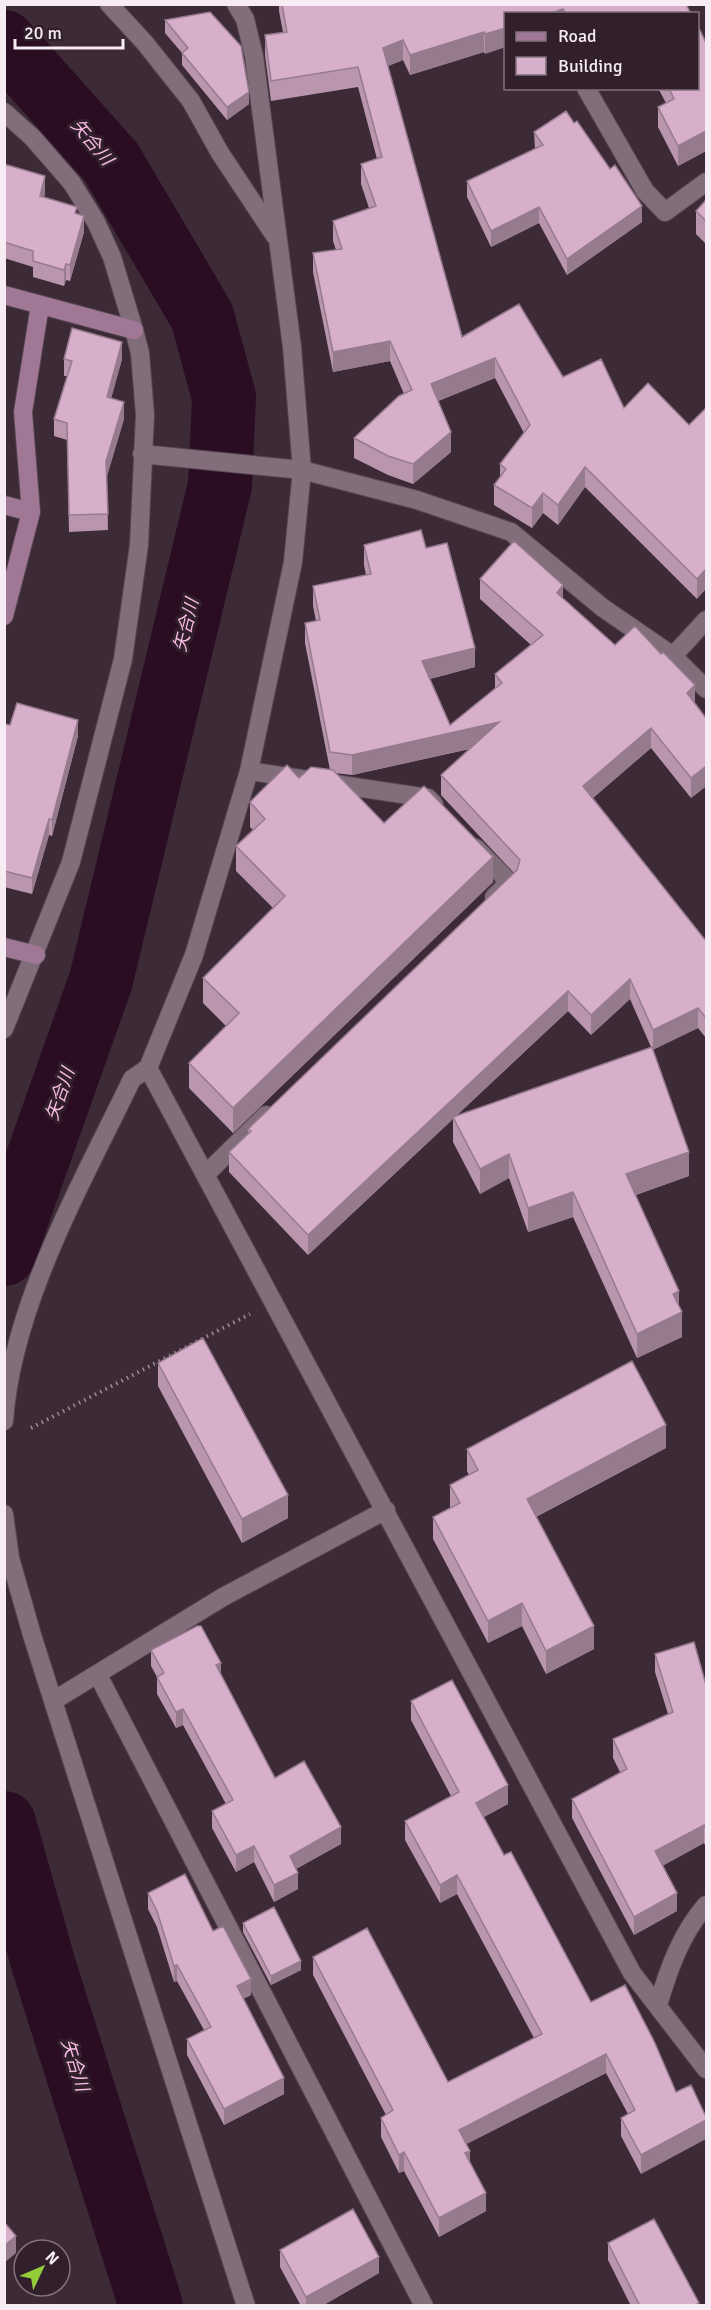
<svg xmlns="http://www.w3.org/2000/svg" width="711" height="2310" viewBox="0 0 711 2310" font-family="Signika,'Noto Sans JP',sans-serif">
  <rect width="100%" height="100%" fill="#3c2a36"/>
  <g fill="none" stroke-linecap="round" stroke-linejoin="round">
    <path stroke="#2a0d23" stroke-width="64" d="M4,42L111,162L202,316L224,397L220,485L101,980L4,1254
      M4,1823L44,1966L151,2306"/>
    <g stroke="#554651" stroke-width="20">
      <path id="street" d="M109,4L145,43L191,101L220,153L275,236
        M586,88L645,191L665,212L706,182
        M4,112L32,137L72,183L96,222L112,257L134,330L140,353L145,415L139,545L123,659L71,862L4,1029
        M142,454L302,470L417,500L511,532L603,608L673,656L706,689
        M673,656L706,620
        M249,771L428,798L434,804
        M476,848L509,882L494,897
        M148,1068L632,1973L706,2069
        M206,1174L266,1115
        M4,1421C12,1305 82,1183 132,1079L148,1068L194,955L249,771L293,562L302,470L292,347L254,56L245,19L236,4
        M4,1514L10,1558L32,1635L246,2306
        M98,1675L424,2306
        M53,1701L223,1597L386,1510
        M658,2005C669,1968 681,1934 706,1905"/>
    </g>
    <g stroke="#554651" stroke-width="20">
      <path id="secondary" d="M4,295L134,330
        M4,505L31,512L4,616
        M31,512L23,412L40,305
        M4,947L36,955"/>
    </g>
    <path stroke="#9c8d97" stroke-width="4" stroke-dasharray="1.5 4.5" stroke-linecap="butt" d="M31,1428L250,1314"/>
    <use href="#street" stroke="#826d7b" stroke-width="18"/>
    <use href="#secondary" stroke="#a07794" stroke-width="18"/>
  </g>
  <path fill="#b996ae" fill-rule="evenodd" d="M279,4H686L691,14H506L485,54L484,52L410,75L403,60L388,66L462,337L563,377L624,408L689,425L706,408L697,599L585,487L558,525L543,513L532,528L494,505V485L500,478V464L524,433L495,378L438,401L451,452L413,484L388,475L354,458V438L404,394L390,361L333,372L313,272V253L336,250L333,241V221L369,208L361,184V164L377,159L358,87L271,101L265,55V35L283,32L279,11Z
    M165,20L249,104L227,120L182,65V53L165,33Z
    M706,43V151L678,166L658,127V107L666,103L658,88H698Z
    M574,123L610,169L642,222L567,275L539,223L491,247L467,197V181L535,149L534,132Z
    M4,164L45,193L44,197L77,214L84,232L70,281L66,280L64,286L33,277V267L4,258Z
    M706,200V244L696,234V211Z
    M64,359H122L111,398L124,419L107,476L108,530L69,532L67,440L54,436V419L67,376H64Z
    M364,545L426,548L475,667L430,679L450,725L495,688V674L531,645L480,599V579L563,598L615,645L695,704L706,718V790L705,787L691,798L651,748L593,798L706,941V1038L698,1028L653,1049L689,1176L636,1195L679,1306L682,1337L637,1358L573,1217L528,1232L509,1178L480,1194L453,1142V1119L308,1255L229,1172V1152L248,1134V1129L514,873L441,795V775L470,749L352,775L335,773L384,823L493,882L233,1133L189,1088V1063L226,1026L203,1003V978L273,908L236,871V846L253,830L250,827V802L299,778L330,770L305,643V623L316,621L313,606V586L366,575L364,565ZM630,999L651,1047L456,1116L568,1011L591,1035Z
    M4,724L78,736L52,836L49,835L32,894L4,887Z
    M158,1363L288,1518L242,1543L158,1386Z
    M666,1448L536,1517L594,1649L546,1674L522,1626L488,1643L433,1539V1517L450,1508V1485L469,1475L467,1471V1449Z
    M151,1650L221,1674L275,1778L341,1844L296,1869L298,1889L274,1902L254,1862L236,1872L212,1828V1811L226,1804L183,1725L176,1728L157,1694V1677L151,1666Z
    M655,1654L706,1685V1848L704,1843L662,1866L677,1911L634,1935L572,1818V1799L620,1772L613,1758V1739L668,1714L655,1672Z
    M411,1701L508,1804L484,1817L504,1855L591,2002L654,2041L641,2174L621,2136V2118L628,2114L606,2073L466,2144L470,2162L486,2211L439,2237L404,2171L399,2173L381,2137V2118L386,2115L313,1975V1957L448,2082L534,2038L457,1894L440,1903L405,1840V1821L451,1796L411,1720Z
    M148,1893L213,1931L251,1995L243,1999L284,2094L224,2125L187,2055V2039L204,2030L177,1981L174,1982L157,1927L148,1909Z
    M243,1923L301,1970L271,1985L243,1932Z
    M608,2243L699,2306H631L608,2260Z
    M280,2250L379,2273L322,2306H301L280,2267Z"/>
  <path fill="#967a8d" d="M563,9V14H548Z
    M506,28V47L485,54V34Z
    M484,32V52L410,75V55Z
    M403,40V60L383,68V48Z
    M249,92V104L227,120V107Z
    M706,131V151L678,166V146Z
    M45,176V193L40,212V196Z
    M642,206V222L567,275V259Z
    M539,207V223L491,247V231Z
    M84,216V232L70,281V265Z
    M66,264V280L64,286V270Z
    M390,341V361L333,372V352Z
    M122,342V359L107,414V397Z
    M495,358V378L431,404V384Z
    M124,402V419L106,478V461Z
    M451,432V452L413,484V464Z
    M585,467V487L558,525V505Z
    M543,493V513L532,528V508Z
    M706,569V589L697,599V579Z
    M563,585V605L557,593Z
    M475,648V667L422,681V661Z
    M695,685V705L687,693Z
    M78,720V736L52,836V820Z
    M499,722V742L352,775V755Z
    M651,728V748L583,806V786Z
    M705,767V787L691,798V778Z
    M49,819V835L32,894V878Z
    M493,857V882L233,1133V1108Z
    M630,979V999L591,1035V1015Z
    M568,991V1011L308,1255V1235Z
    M698,1008V1028L653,1050V1030Z
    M689,1152V1176L626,1198V1174Z
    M509,1154V1178L480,1194V1169Z
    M573,1192V1217L528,1232V1208Z
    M679,1291V1314L682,1312V1337L637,1358V1334L673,1294Z
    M666,1425V1448L527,1521V1499Z
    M288,1495V1518L242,1543V1519Z
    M522,1603V1626L488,1643V1621Z
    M594,1626V1649L546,1674V1651Z
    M221,1663V1679L216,1665Z
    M183,1709V1725L176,1728V1712Z
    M508,1785V1804L476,1821V1803Z
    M704,1825V1843L655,1870V1851Z
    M341,1827V1844L290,1872V1856Z
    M254,1846V1862L236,1872V1855Z
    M298,1873V1889L274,1902V1885Z
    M457,1875V1894L440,1903V1885Z
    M677,1893V1911L634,1935V1917Z
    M301,1961V1970L271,1985V1976Z
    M177,1965V1981L174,1982V1966Z
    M251,1979V1995L237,2002V1986Z
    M606,2054V2073L459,2148V2130Z
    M284,2078V2094L224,2125V2109Z
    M706,2120V2139L641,2174V2155Z
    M470,2151V2170L465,2153Z
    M404,2152V2171L399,2173V2155Z
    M486,2193V2211L439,2237V2218Z
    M16,2236V2253L4,2263V2246Z
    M379,2257V2273L322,2306H306V2297Z"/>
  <path fill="#d7afca" stroke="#967a8d" stroke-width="1.5" d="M282,4H686L691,14H566L563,9L548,14H506V28L485,34L484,32L410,55L403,40L383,48L462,337L519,304L563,377L601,359L624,408L648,383L689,425L706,408V569L697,579L585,467L558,505L543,493L532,508L494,485L506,469L500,464L530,425L495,358L431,384L451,432L413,464L388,456L354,438L399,396L412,390L390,341L333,352L313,253L342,249L333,221L376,206L361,164L382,157L358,67L271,81L265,35L287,32Z
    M210,12L241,46L249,92L227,107L182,53L188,48L165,20Z
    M698,26L706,43V131L678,146L658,107L674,99L669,88H698Z
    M566,111L574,123L577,121L610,169L615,165L642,206L567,259L539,207L491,231L467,181L543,145L534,132Z
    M4,164L45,176L40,196L77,207L75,213L84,216L70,265L66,264L64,270L33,261V251L4,242Z
    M706,200V221L696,211Z
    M72,328L122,342L107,397L124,402L106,461L108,514L69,515L67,423L54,419L72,361L64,359Z
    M421,530L426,548L447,543L475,648L422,661L450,725L502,683L495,674L543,635L480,579L514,541L563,585L557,593L615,645L635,626L661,654L663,652L695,685L687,693L706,718V770L705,767L691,778L651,728L583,786L706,941V1018L698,1008L653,1030L630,979L591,1015L568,991L308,1235L229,1152L251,1131L248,1129L517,870L520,860L441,775L499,722L352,755L330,752L305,623L320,620L313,586L371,574L364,545Z
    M17,703L78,720L52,820L49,819L32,878L4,871V724L10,725Z
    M287,765L299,778L311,767L333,770L384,823L424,786L493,857L233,1108L189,1063L239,1013L203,978L285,896L236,846L265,819L250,802Z
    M652,1047L689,1152L626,1174L679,1291L673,1294L682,1312L637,1334L573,1192L528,1208L509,1154L480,1169L453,1117Z
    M203,1338L288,1495L242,1519L158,1363Z
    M632,1361L666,1425L527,1499L594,1626L546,1651L522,1603L488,1621L433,1517L460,1503L450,1485L478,1470L467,1449Z
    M197,1626H201L221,1663L216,1665L275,1778L304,1761L341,1827L290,1856L298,1873L274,1885L254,1846L236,1855L212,1811L233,1800L183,1709L176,1712L157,1677L164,1673L151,1650Z
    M694,1642L706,1685V1830L704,1825L655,1851L677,1893L634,1917L572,1799L627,1769L613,1739L673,1712L655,1654Z
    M452,1680L508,1785L476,1803L504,1855L511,1852L591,2002L625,1985L654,2041L676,2092L691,2085L706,2117V2120L641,2155L621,2118L635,2110L606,2054L459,2130L470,2151L465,2153L486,2193L439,2218L404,2152L399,2155L381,2118L393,2110L313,1957L367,1928L448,2082L542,2034L457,1875L440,1885L405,1821L459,1792L411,1701Z
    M185,1874L213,1931L223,1926L251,1979L237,1986L284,2078L224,2109L187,2039L211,2027L177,1965L174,1966L157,1911L148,1893Z
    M274,1907L301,1961L271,1976L243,1923Z
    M353,2209L379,2257L306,2297L280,2250Z
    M654,2219L699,2303L694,2306H640L608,2243Z
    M4,2222L16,2236L4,2246Z"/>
  <g text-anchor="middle" stroke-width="6" stroke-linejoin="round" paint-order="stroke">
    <g font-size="18" font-style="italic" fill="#f8bbe5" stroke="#31202c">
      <text transform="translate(92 142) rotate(50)" y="6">矢合川</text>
      <text transform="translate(186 625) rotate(-76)" y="6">矢合川</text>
      <text transform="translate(60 1094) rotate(-71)" y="6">矢合川</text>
      <text transform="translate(75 2065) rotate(73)" y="6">矢合川</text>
    </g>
  </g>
  <rect width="711" height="2310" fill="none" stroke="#f8ecf4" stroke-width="12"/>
  <rect x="504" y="12" width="195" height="78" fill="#31202c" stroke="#81727c" stroke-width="1.5"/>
  <rect x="516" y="32" width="30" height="9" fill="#a07794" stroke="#81727c" stroke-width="1.5"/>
  <text x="558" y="42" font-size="18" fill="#f8ecf4">Road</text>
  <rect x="516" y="57" width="30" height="18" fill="#d7afca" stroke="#81727c" stroke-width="1.5"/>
  <text x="558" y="72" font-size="18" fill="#f8ecf4">Building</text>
  <g transform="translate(42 2268) rotate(46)"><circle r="28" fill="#31202c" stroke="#81727c" stroke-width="1.5"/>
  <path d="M0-4.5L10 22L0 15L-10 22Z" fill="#95cc3a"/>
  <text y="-9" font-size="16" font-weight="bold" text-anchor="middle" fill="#f8ecf4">N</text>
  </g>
  <path d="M15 39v9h108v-9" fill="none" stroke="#f8ecf4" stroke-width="3"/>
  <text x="24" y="39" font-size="18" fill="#f8ecf4" stroke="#31202c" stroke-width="4.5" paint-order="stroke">20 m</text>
</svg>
